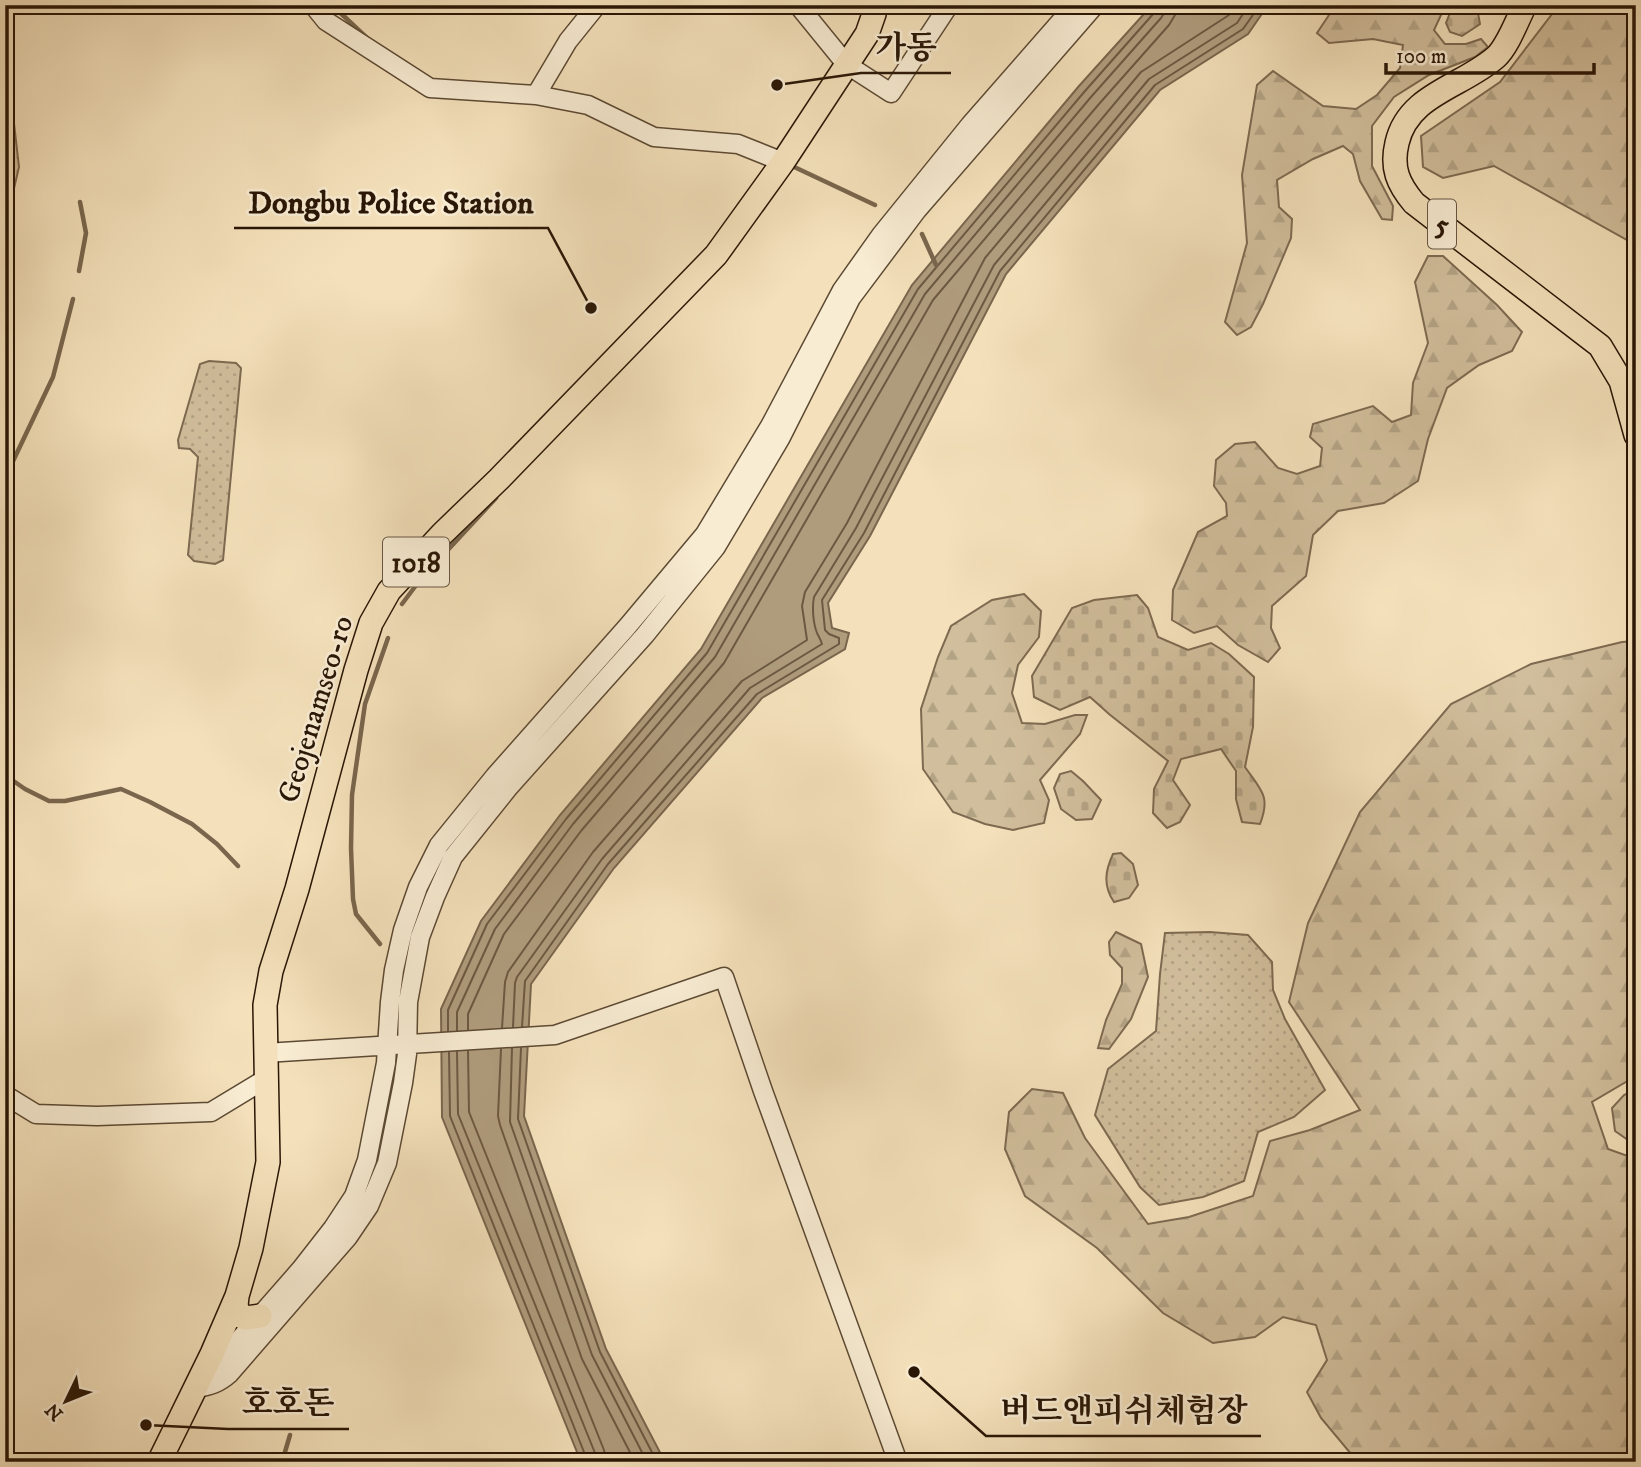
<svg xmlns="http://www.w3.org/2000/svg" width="1641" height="1467" viewBox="0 0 1641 1467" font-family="'IM FELL DW Pica','Noto Serif KR',serif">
  <defs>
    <pattern id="grass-dots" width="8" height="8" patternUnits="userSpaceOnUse" patternTransform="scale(1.75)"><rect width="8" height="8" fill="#d1be9c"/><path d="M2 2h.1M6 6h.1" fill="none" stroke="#b3a385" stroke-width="1.8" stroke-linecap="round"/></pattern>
    <pattern id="forest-firs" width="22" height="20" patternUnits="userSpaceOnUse" patternTransform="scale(1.75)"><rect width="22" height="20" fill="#d1be9c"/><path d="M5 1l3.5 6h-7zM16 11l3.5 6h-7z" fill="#b3a385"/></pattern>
    <pattern id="cemetery-stones" width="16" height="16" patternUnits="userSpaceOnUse" patternTransform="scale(1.75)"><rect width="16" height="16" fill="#d1be9c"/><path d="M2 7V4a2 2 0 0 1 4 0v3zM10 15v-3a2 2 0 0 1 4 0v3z" fill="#b3a385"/></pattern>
  </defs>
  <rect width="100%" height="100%" fill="#f4e1bb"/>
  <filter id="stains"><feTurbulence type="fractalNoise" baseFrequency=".00286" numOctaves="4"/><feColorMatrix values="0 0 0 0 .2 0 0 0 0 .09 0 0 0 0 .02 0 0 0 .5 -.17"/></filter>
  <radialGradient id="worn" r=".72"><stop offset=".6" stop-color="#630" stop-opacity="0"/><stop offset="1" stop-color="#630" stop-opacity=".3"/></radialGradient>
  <path fill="url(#grass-dots)" stroke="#7d6a51" stroke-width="2" d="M5,45L19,167L12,197L5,199Z
    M209,361L236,363L241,368L223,560L215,564L194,561L188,555L198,457L190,449L179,448L178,440L200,364Z
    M1210,932L1248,935L1272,962L1273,990L1285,1019L1325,1090L1294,1117L1258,1132L1244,1181L1203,1197L1159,1205L1140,1187L1095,1115L1108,1069L1156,1031L1160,974L1165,933Z"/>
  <path fill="url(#forest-firs)" stroke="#7d6a51" stroke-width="2" d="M1409,5H1440L1441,15L1434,30L1445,44H1466L1481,39L1488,47L1475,57L1429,75L1394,97L1372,126V166L1393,206L1392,220L1382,219L1360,181L1353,154L1343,146L1313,159L1277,180L1279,207L1292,219L1291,238L1263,304L1251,327L1237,335L1225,322L1247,243L1242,175L1257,85L1273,71L1323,106L1356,109L1377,95L1400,68L1403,45L1373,39L1329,43L1317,33L1331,12L1376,13L1407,7Z
    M1559,5H1636V245L1494,166L1443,178L1423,167L1421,136L1500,82Z
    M1428,256H1443L1497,305L1522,332L1512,351L1479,365L1447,388L1428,439L1418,481L1384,503L1338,511L1313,535L1306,576L1272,606L1271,628L1280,648L1268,662L1238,645L1217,626L1194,633L1172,620L1173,590L1198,532L1227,516L1226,503L1214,486L1216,460L1235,444L1255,442L1278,468L1297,474L1320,466L1322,448L1310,437L1313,424L1373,406L1392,422L1411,415L1413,383L1428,343L1415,282Z
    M1024,594L1041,611L1039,637L1018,665L1012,693L1022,723L1045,724L1075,715H1087L1080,734L1040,780L1049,800L1044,823L1013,830L985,824L953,812L923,769L921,709L938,657L951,626L992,600Z
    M1636,641V1076L1592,1102L1608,1149L1636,1159V1462H1355L1352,1455L1321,1418L1307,1392L1327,1360L1316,1325L1283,1317L1255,1337L1213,1343L1163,1313L1097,1248L1025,1196L1005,1149L1009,1112L1032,1089L1063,1093L1085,1138L1148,1224L1189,1217L1253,1196L1270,1141L1310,1130L1360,1110L1289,1002L1308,923L1360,812L1451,704L1531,664L1622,642Z
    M1116,932L1141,944L1148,977L1131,1019L1109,1049L1098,1048L1106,1020L1122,984V968L1110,955L1109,942Z"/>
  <path fill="url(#cemetery-stones)" stroke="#7d6a51" stroke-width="2" d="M1467,6L1478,13L1480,24L1462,36L1450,32L1446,23L1450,13Z
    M1137,595L1148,608L1158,637L1188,650L1211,643L1229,654L1254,677L1253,727L1245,767C1261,790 1271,796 1260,824L1242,822L1236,799V771L1221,749L1181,759L1173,780L1190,805L1180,822L1167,828L1153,813L1154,789L1168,761L1109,714L1090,697L1060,710L1034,697L1032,676L1072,608L1094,600Z
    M1071,771L1083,781L1101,800L1092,819L1076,820L1061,809L1054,788L1060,774Z
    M1121,853L1133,864L1138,885L1129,898L1114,902C1103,886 1105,871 1113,854Z
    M1636,1089V1141L1628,1140L1615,1131L1612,1108L1624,1095Z"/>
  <path fill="#af9c7d" stroke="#79664d" stroke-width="2" d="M1152,5H1268L1248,34L1160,90L1006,274L870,536L828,603L832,628L849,633L845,649L762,698L614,868L531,984L524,1116L606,1349L665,1462H581L442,1117L441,1009L481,921L560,815L701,649L912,285L1079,86Z"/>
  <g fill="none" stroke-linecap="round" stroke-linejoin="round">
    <path stroke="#6c5942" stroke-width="2" d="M513,1027L515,983L517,977L602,859L750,688L822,644C821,640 819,637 817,633C813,623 812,607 814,597L856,528L994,265L1149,79L1237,23L1249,5
      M522,1027L525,981L608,864L757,694L839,644V638L829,634L825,630L822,600L864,533L1000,271L1155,85L1243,29L1260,5
      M502,1028L505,982L508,972L593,852L742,681L807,640L802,606L805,592L847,523L985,258L1141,72L1229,15L1236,5
      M468,1030V1014L504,934L581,831L724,663L933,300L1099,104L1169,25L1175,15L1176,5
      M448,1031V1010L487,924L566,819L707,653L918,289L1085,91L1154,13L1156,5
      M457,1031V1012L495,929L573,824L715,657L925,294L1091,97L1161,18L1165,12V5
      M512,1048L510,1122L592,1355L647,1462
      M521,1048L518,1119L600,1352L657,1462
      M501,1049L498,1116L500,1125L582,1359L635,1462
      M468,1051L469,1112L604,1450L606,1462
      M449,1052L450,1116L586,1457L587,1462
      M457,1052L458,1114L595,1453L596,1462"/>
    <path stroke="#79664d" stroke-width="4.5" d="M332,5L367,38
      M790,165L875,205
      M922,234L936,265
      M79,271L86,233L80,202
      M5,478L53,377L73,299
      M402,604L420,580L496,498
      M5,775L25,789L49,801H65L121,789L150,802L192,824L217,844L238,866
      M380,944L356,914L353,899L351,848L352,795L365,704L388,638
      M282,1462L290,1435"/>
    <g stroke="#5c4933" stroke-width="21">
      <path id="minor" d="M313,5L326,21L430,88L536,95L588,105L654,137L738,144L783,162
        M798,5L846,64L891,93L949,5
        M536,95L568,41L597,5
        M265,1053L555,1035L724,977L763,1091L898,1462
        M5,1095L36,1114L97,1116L211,1112L267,1078
        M207,1366H213L218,1364L301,1269L333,1228L354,1196L367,1160L386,1063L390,1002L394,970L403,930L418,887L439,845L495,776L627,627L705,534L770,426L842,290L881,235L970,125L1075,5
        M196,1388C210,1386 219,1383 229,1374L348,1237L369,1206L387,1163L403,1083L407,1054L408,1002L420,937L435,897L453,857L509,787L645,635L716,547L780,439L851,298L917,210L1095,5"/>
    </g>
    <g stroke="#291606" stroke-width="26">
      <path id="major" d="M1525,5C1517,20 1508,46 1496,57C1462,87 1408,94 1397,143C1391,168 1398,184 1414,203L1600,346L1621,381L1636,435
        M237,1296L236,1306L240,1316L246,1318L260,1316
        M159,1462L212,1354L237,1296L251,1248L268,1162L265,1005L271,971L297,889L356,670L371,623L389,591L442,534L499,479L716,255L783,162L867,34L874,14L875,5"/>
    </g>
    <use href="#minor" stroke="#f8ecd3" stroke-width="18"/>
    <use href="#major" stroke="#f4e1bb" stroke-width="23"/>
  </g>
  <g text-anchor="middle" stroke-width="5" stroke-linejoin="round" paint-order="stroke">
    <g fill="#f8ecd3" stroke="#675644" stroke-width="2">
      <rect x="1428" y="199.5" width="28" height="49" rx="5"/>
      <rect x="383" y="537.5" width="66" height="49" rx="5"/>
    </g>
    <g font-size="28" font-weight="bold" fill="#291606">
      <text x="1442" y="234">5</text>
      <text x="416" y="572">1018</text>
    </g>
    <g font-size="30" fill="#291606" stroke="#f8ecd3">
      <text transform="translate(315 709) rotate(-73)" y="10">Geojenamseo-ro</text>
    </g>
  </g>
  <path fill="none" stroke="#291606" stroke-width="2.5" d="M777 85L861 73H951M591 308L548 228H234M146 1425L228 1429H349M914 1372L986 1436H1261"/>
  <g fill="#291606" stroke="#f8ecd3" stroke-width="2.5">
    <circle cx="777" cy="85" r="7"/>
    <circle cx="591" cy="308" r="7"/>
    <circle cx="146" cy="1425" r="7"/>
    <circle cx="914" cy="1372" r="7"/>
  </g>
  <g font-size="32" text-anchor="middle" font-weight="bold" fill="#291606" stroke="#f8ecd3" stroke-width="5" stroke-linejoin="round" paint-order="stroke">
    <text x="906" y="58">가동</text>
    <text x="391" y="213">Dongbu Police Station</text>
    <text x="288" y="1413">호호돈</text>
    <text x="1124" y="1421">버드앤피쉬체험장</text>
  </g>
  <rect width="1641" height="1467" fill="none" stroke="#f4e1bb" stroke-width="28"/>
  <rect x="7" y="7" width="1627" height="1453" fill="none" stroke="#291606" stroke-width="3.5"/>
  <rect x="14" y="14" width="1613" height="1439" fill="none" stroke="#291606" stroke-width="2"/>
  <g transform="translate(66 1401) rotate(227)" stroke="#f8ecd3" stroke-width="5" paint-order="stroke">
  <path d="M0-5L12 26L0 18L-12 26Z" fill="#291606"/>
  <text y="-10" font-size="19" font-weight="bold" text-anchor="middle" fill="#291606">N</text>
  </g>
  <path d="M1386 63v10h208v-10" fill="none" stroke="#291606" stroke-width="3.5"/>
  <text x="1396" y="63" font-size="21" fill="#291606" stroke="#f8ecd3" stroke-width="5" paint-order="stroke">100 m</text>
  <rect width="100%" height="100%" filter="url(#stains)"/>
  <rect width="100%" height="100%" fill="url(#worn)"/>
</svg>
